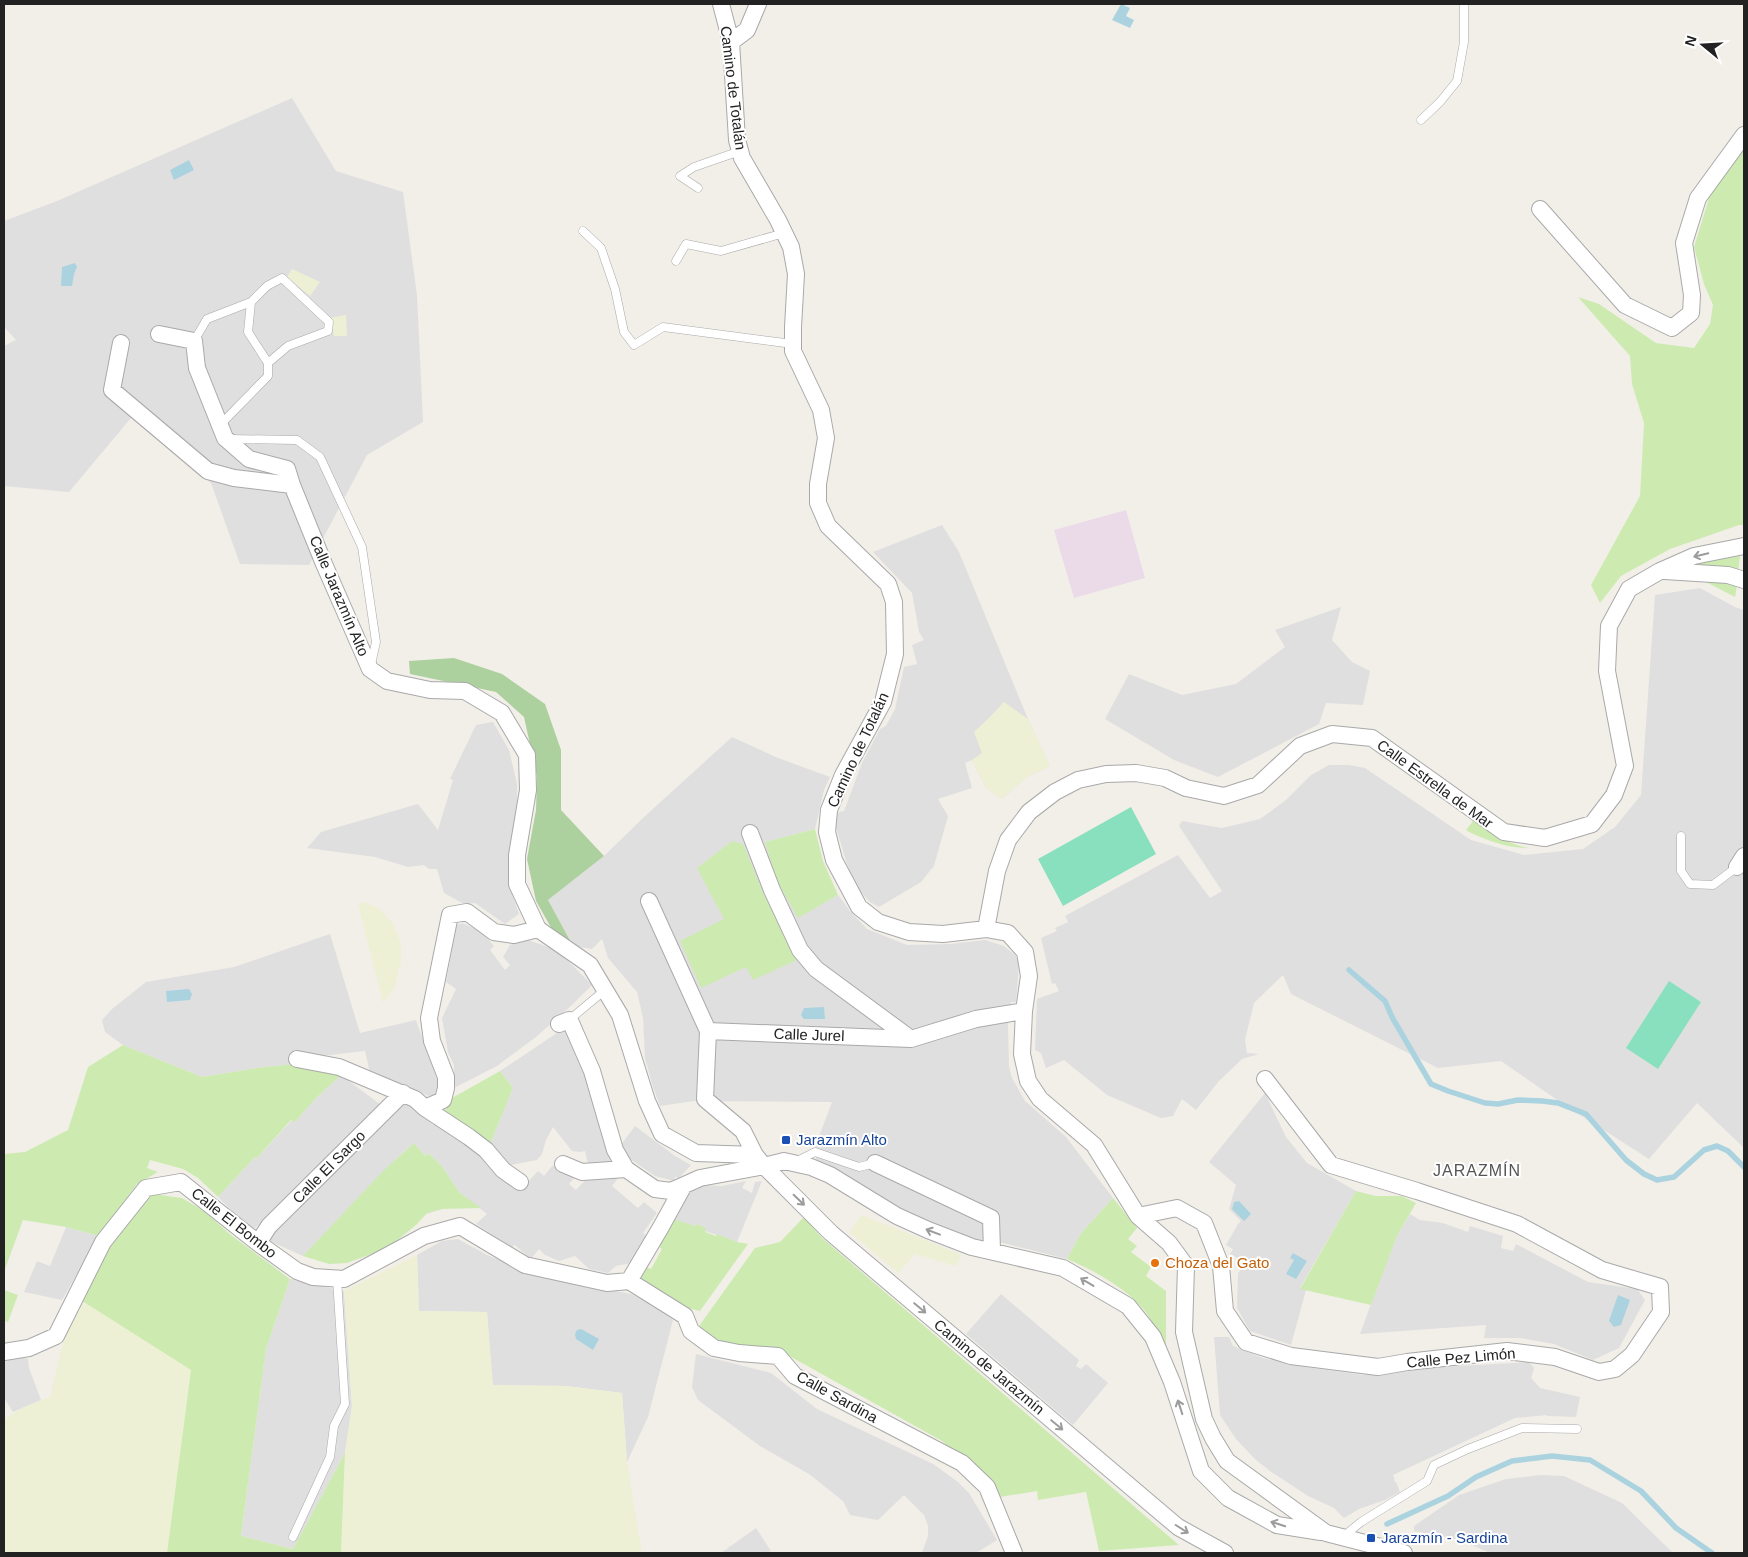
<svg xmlns="http://www.w3.org/2000/svg" width="1748" height="1557" viewBox="0 0 1748 1557" font-family="Arial,sans-serif">
  <rect width="100%" height="100%" fill="#f2efe9"/>
  <path fill="#e0dfdf" d="M292,98L336,171L403,192L417,295L423,422L367,455L309,565L240,564L211,483L131,418L69,492L4,486V346L16,340L4,327V221L57,201Z
    M942,525L959,552L1028,719L1050,766L1027,777L1002,799L986,788L972,760L965,763L972,788L938,799L948,816L934,866L921,882L879,907L870,902L858,889L847,864L834,821L836,813L844,811L862,763L880,729L886,726L895,709L904,667L917,664L912,645L924,640L919,632L912,593L873,552Z
    M1700,588L1735,607L1744,610V1148L1697,1103L1649,1159L1566,1106L1501,1061L1438,1068L1291,994L1283,975L1254,1003L1245,1040L1247,1053L1259,1054L1242,1059L1219,1081L1196,1110L1182,1099L1173,1116L1161,1118L1107,1095L1064,1060L1046,1068L1041,1053L1035,1050L1037,999L1059,991L1055,983L1052,984L1041,938L1057,931L1055,928L1068,922L1065,916L1178,855L1210,898L1222,891L1179,826L1182,821L1222,828L1260,819L1286,800L1311,775L1329,765H1349L1365,768L1471,840L1524,855L1583,849L1615,827L1641,795L1655,595Z
    M1341,607L1332,640L1352,662L1370,671L1363,705L1326,703L1319,724L1218,777L1174,760L1105,719L1129,674L1182,695L1236,684L1285,647L1275,630Z
    M493,722L509,750L517,784V806L508,868L509,885L519,914L505,924L475,903L464,904L444,893L437,869H429L424,865L408,867L375,857L307,848L321,832L418,804L438,830L453,780L450,779L476,725Z
    M732,737L778,758L830,777L824,790L815,829L765,842L798,917L838,895L850,911L867,929L907,945L951,944L985,940L1004,946L1016,956L1019,964L1016,1002H1011L1008,1025L1009,1066L1012,1078L1025,1101L1066,1137L1113,1198L1081,1233L1067,1259L1003,1243L979,1240L946,1229L902,1210L832,1171L816,1159L815,1147L832,1102L694,1101L660,1106L653,1087L645,1058L643,1018L637,992L608,958L602,939L592,949L573,946L548,900L604,856L644,817Z
    M462,923L481,931L494,946L490,950L505,970L510,965L503,957L510,945L525,939L551,948L566,959L592,985L573,1004L536,1037L497,1066L454,1088V1065L448,1052L442,1018L456,989L446,982L457,925Z
    M330,934L360,1033L416,1020L439,1085V1091L436,1095L429,1096L370,1073L365,1051L312,1057L296,1064L264,1067L202,1077L123,1045L105,1032L102,1020L112,1009L146,982L234,967Z
    M566,1027L573,1048L588,1076L610,1161L589,1168L585,1151L580,1152L572,1151L553,1127L546,1140L542,1154L537,1160L505,1166L489,1147L513,1088L500,1071Z
    M341,1075L381,1105L252,1231L218,1197L255,1157L257,1158L292,1120L295,1122L315,1099Z
    M1265,1093L1286,1137L1307,1163L1356,1191L1300,1288L1306,1290L1291,1345L1250,1331L1237,1308L1238,1273L1246,1263L1230,1254L1233,1249L1226,1245L1238,1224L1241,1221L1229,1209L1236,1185L1209,1162Z
    M407,1100L433,1125L439,1122L522,1188L538,1171L544,1176L552,1166L564,1167L575,1177L569,1184L576,1190L591,1174L619,1177L612,1186L638,1208L644,1202L657,1213L643,1233L651,1239L632,1263L616,1266L608,1273L589,1269L575,1256L559,1261L545,1255L539,1249L531,1259L515,1245L512,1247L476,1224L487,1214L460,1193L441,1165L428,1153L425,1156L414,1143L396,1159L442,1209L308,1251L303,1256L270,1241L274,1228Z
    M635,1126L675,1156L691,1165L679,1178L675,1177L674,1181L655,1176L617,1150Z
    M746,1181L742,1188L752,1193L755,1182L762,1181L737,1242L705,1231V1228L696,1224L695,1226L686,1224L673,1219L685,1193L698,1189L700,1185L722,1186Z
    M1410,1214L1420,1220L1443,1223L1468,1232L1470,1226L1503,1236L1501,1248L1513,1251L1516,1244L1588,1282L1637,1289L1645,1300L1619,1348L1593,1360L1554,1344L1520,1338H1484L1486,1325L1360,1334L1385,1265L1397,1236Z
    M66,1227L99,1236L62,1300L24,1292L37,1261L50,1266Z
    M458,1239L487,1255L548,1278L631,1294L659,1307L673,1320L648,1417L627,1462L622,1393L566,1386L492,1385L487,1312L419,1311L417,1255L442,1241Z
    M290,1279L344,1291L352,1406L345,1453L293,1549L241,1536L266,1349Z
    M1001,1294L1079,1360L1076,1366L1081,1369L1086,1364L1108,1383L1073,1425L966,1334Z
    M1214,1337H1229L1233,1346L1263,1358L1306,1367L1363,1375L1386,1374L1406,1369L1529,1362L1534,1368L1531,1378L1540,1388L1580,1397L1576,1417L1547,1416V1415L1515,1418L1393,1475L1395,1482H1396L1400,1492L1385,1500L1359,1509L1344,1518L1334,1508L1308,1496L1270,1471L1255,1459L1236,1439L1220,1415Z
    M696,1354L771,1373L817,1409L933,1464L958,1482L969,1493L997,1540L976,1553H922L928,1536V1526L924,1515L904,1495L878,1520L850,1515L843,1501L809,1474L760,1446L698,1400L692,1387Z
    M15,1357H21L28,1359L29,1368L41,1400L13,1412L4,1398V1362Z
    M1540,1475L1564,1476L1622,1503L1673,1553H1490L1461,1540L1414,1531V1526L1459,1495L1506,1479Z
    M756,1528L771,1551L766,1553H721Z"/>
  <path fill="#ebdbe8" d="M1126,510L1145,578L1074,598L1054,530Z"/>
  <path fill="#eef0d5" d="M292,269L320,282L310,296L287,277Z
    M346,315L347,336H334L330,318Z
    M1004,702L1028,719L1050,766L1027,777L1002,799L986,788L972,760L982,753L974,732L990,717Z
    M364,902L379,908L392,922L401,943V962L394,989L383,1003L358,904Z
    M862,1215L962,1255L956,1266L915,1254L898,1273L849,1232Z
    M417,1255L419,1311L487,1312L493,1385L566,1386L622,1393L627,1462L642,1553H341L345,1453L352,1406L344,1291Z
    M79,1299L191,1370L167,1553H4V1419L22,1408L50,1397L63,1343Z"/>
  <path fill="#cdebb0" d="M1744,146V525H1739L1670,549L1621,576L1600,603L1591,585L1640,496L1644,423L1632,384L1630,356L1578,297L1599,304L1656,343L1694,348L1710,324L1713,305L1704,284L1694,247L1714,182Z
    M1740,556L1738,572L1700,568L1701,562Z
    M1704,581L1737,585L1735,597Z
    M1473,821C1491,833 1507,844 1529,848C1507,848 1489,841 1469,832L1466,830Z
    M815,829L823,861L838,895L798,918L776,879L765,842Z
    M732,841L743,844L764,895L797,960L753,980L746,967L701,988L680,941L724,919L697,868Z
    M123,1045L202,1077L264,1067L296,1064L341,1075L315,1099L295,1122L291,1120L257,1158L255,1157L218,1197L198,1178L183,1169L150,1160L147,1168L158,1172L137,1184L99,1236L66,1227L23,1220L4,1272V1154L25,1152L68,1130L88,1067Z
    M500,1071L513,1088L489,1147L444,1112L452,1098Z
    M414,1143L425,1156L428,1153L441,1165L460,1193L481,1208L442,1209L427,1213L416,1225L388,1248L347,1263L329,1264L303,1256L383,1171Z
    M1356,1191L1376,1196H1402L1416,1203L1397,1236L1371,1305L1300,1289Z
    M153,1194L182,1198L204,1211L231,1235L290,1279L266,1349L241,1536L293,1549L345,1453L341,1553H167L191,1370L79,1299L113,1239Z
    M1113,1198L1137,1228L1128,1239L1137,1246L1131,1252L1151,1267L1146,1276L1166,1291V1348C1159,1336 1153,1321 1144,1310C1126,1288 1093,1270 1067,1259L1081,1233Z
    M804,1217L822,1238L1179,1545L1099,1551L1086,1492L1038,1500L1037,1491L1000,1497L995,1487L942,1441L784,1353L739,1348L710,1339L699,1326L755,1248L780,1242Z
    M673,1219L695,1226L696,1224L706,1228L705,1232L716,1236L717,1234L737,1242L748,1244L700,1311L676,1305L635,1280L646,1267L651,1269L662,1249L658,1246Z
    M4,1290L18,1295L8,1322L4,1321Z"/>
  <path fill="#add19e" d="M454,658L502,674L545,704L561,750V810L604,856L548,900L573,946L553,931L536,901L527,859L536,810L537,776L524,717L496,692L410,674L409,661Z"/>
  <path fill="#88e0be" d="M1131,807L1156,854L1063,906L1038,859Z
    M1669,981L1701,1002L1658,1069L1626,1048Z"/>
  <path fill="#aad3df" d="M1121,4L1130,8L1126,16L1134,20L1130,28L1112,20Z
    M189,160L194,170L174,180L170,170Z
    M75,263L77,267L74,274L72,286H61L62,267Z
    M189,989L192,994L190,1000L167,1002L166,991Z
    M824,1007L825,1019H804L801,1015L804,1008Z
    M1239,1201L1251,1214L1244,1221L1232,1209L1234,1202Z
    M1293,1253L1307,1261L1296,1279L1286,1274L1294,1260L1290,1258Z
    M1618,1295L1630,1300L1621,1325L1614,1327L1609,1321Z
    M581,1329L599,1339L593,1350L576,1339L575,1334L577,1330Z"/>
  <g fill="none" stroke-linecap="round" stroke-linejoin="round">
    <path stroke="#aad3df" stroke-width="5.5" d="M1349,970L1385,1001L1392,1017L1431,1084L1448,1091L1485,1103L1498,1104L1518,1100L1542,1101L1558,1103L1586,1114L1626,1160L1644,1174L1657,1180L1674,1177L1704,1150L1717,1146L1728,1151L1744,1167
      M1387,1524L1448,1496L1476,1477L1512,1461L1552,1456L1590,1460L1641,1491L1676,1528L1712,1553"/>
    <g stroke="#a9a9a9" stroke-width="9">
      <path id="lane" d="M1421,120L1440,102L1457,81L1464,42V4
        M698,188L680,176L694,167L740,151
        M583,231L601,248L615,289L624,332L634,345L663,327L793,344
        M676,261L686,244L721,251L784,233
        M194,341L207,319L251,302L248,332L268,363
        M220,425L268,376V363L288,346L328,331L329,322L282,278L267,286L251,302
        M230,439L297,440L320,457L362,547L376,642L371,664
        M1681,836V871L1690,884L1713,885L1737,867
        M569,1020L605,990
        M797,1161L815,1152L859,1167L875,1163
        M1344,1536L1361,1522L1427,1481L1434,1465L1468,1449L1522,1428L1577,1429
        M293,1537L330,1457L334,1426L345,1404L337,1279"/>
    </g>
    <g stroke="#a9a9a9" stroke-width="18">
      <path id="street" d="M721,4L731,42L737,140L742,158L778,220L791,247L796,274L793,327V351L821,410L826,438L818,484V503L828,526L888,584L894,602L895,654L883,702L843,775L829,810L827,832L834,860L859,907L878,922L909,932L943,934L986,929L1008,933L1025,952L1029,976L1024,1011L1022,1054L1028,1081L1040,1099L1094,1145L1138,1216L1169,1243L1186,1266L1184,1332L1204,1419L1213,1438L1227,1461L1326,1533L1404,1553
        M731,42L747,30L758,4
        M1540,209L1625,305L1672,328L1691,313L1692,295L1684,243L1698,198L1744,135
        M159,334L194,341L197,368L225,438L249,459L287,469L292,485
        M121,343L112,390L208,471L234,478L292,485L324,564L370,669L387,681L430,690L465,691L502,713L527,755L528,790L517,855V884L538,929L590,965L620,1015L647,1101L662,1134L696,1153L755,1155L764,1166L831,1233L1178,1527L1225,1553
        M1665,571L1728,575L1744,580
        M750,833L772,890L800,950L816,969L911,1039L976,1019L1024,1011
        M1737,867L1744,856
        M649,901L708,1031L911,1039
        M986,929L997,871L1008,840L1029,812L1055,792L1078,780L1106,774L1136,773L1165,778L1186,788L1224,796L1258,785L1300,746L1332,734L1372,738L1504,832L1545,838L1592,824L1614,795L1625,766L1607,671L1609,626L1629,589L1660,571L1694,556L1744,546
        M559,1024L569,1020L571,1023L592,1071L615,1150L626,1169
        M708,1031L705,1099L743,1131L755,1155
        M297,1059L339,1067L415,1099L425,1108L469,1137L486,1150L503,1170L520,1182
        M425,1108L443,1100L446,1088V1077L432,1041L429,1018L450,915L467,912L494,932L514,935L538,929
        M875,1163L991,1218L992,1251
        M563,1164L582,1172L626,1169L655,1189L671,1191L700,1178L764,1166L784,1161L811,1167L830,1175L897,1216L928,1230L972,1247L1063,1268L1128,1306L1153,1337L1172,1382L1201,1471L1228,1498L1277,1525L1321,1532
        M1138,1216L1177,1208L1204,1223L1221,1266L1225,1311L1246,1342L1291,1356L1378,1367L1407,1362L1507,1351L1555,1357L1599,1372L1615,1369L1632,1355L1661,1312L1660,1287L1602,1270L1517,1224L1417,1191L1331,1165L1265,1079
        M258,1243L269,1226L403,1093
        M629,1281L685,1316L691,1331L714,1348L739,1353L778,1356L795,1376L962,1463L987,1487L1014,1553
        M4,1352L29,1348L56,1336L103,1242L146,1188L181,1182L258,1243L297,1271L313,1277L344,1279L424,1236L460,1226L525,1265L607,1283L629,1281L661,1227L683,1187"/>
    </g>
    <use href="#lane" stroke="#fff" stroke-width="8"/>
    <use href="#street" stroke="#fff" stroke-width="16"/>
  </g>
  <defs><path id="oneway-shaft" d="M-6 0H5M1.5-3L5.5 0L1.5 3" fill="none" stroke-width="1.6" stroke-linecap="round" stroke-linejoin="round" transform="scale(1.25)"/></defs>
  <g stroke="#9c9c9c">
    <use href="#oneway-shaft" transform="translate(1701 555) rotate(167)"/>
    <use href="#oneway-shaft" transform="translate(799 1200) rotate(44)"/>
    <use href="#oneway-shaft" transform="translate(933 1232) rotate(-159)"/>
    <use href="#oneway-shaft" transform="translate(1087 1282) rotate(-149)"/>
    <use href="#oneway-shaft" transform="translate(920 1308) rotate(40)"/>
    <use href="#oneway-shaft" transform="translate(1180 1407) rotate(-108)"/>
    <use href="#oneway-shaft" transform="translate(1057 1425) rotate(40)"/>
    <use href="#oneway-shaft" transform="translate(1278 1524) rotate(-162)"/>
    <use href="#oneway-shaft" transform="translate(1182 1529) rotate(32)"/>
  </g>
  <g fill="#1a4fb4" stroke="#fff" stroke-width="2">
    <rect x="781" y="1135" width="10" height="10" rx="2.5"/>
    <rect x="1366" y="1533" width="10" height="10" rx="2.5"/>
  </g>
  <circle fill="#e8710a" stroke="#fff" stroke-width="2" cx="1155" cy="1263" r="5"/>
  <g text-anchor="middle" stroke-width="4" stroke-linejoin="round" paint-order="stroke">
    <g font-size="15" fill="#222" stroke="#fff">
      <text transform="translate(733 88) rotate(83)" y="5">Camino de Totalán</text>
      <text transform="translate(339 596) rotate(67)" y="5">Calle Jarazmín Alto</text>
      <text transform="translate(858 750) rotate(-65)" y="5">Camino de Totalán</text>
      <text transform="translate(1435 784) rotate(36)" y="5">Calle Estrella de Mar</text>
      <text transform="translate(809 1035) rotate(2)" y="5">Calle Jurel</text>
      <text transform="translate(329 1167) rotate(-45)" y="5">Calle El Sargo</text>
      <text transform="translate(234 1223) rotate(38)" y="5">Calle El Bombo</text>
      <text transform="translate(1461 1358) rotate(-5)" y="5">Calle Pez Limón</text>
      <text transform="translate(989 1367) rotate(40)" y="5">Camino de Jarazmín</text>
      <text transform="translate(837 1397) rotate(29)" y="5">Calle Sardina</text>
    </g>
    <g font-size="15" fill="#164399" stroke="#fff" text-anchor="start">
      <text x="796" y="1145">Jarazmín Alto</text>
      <text x="1381" y="1543">Jarazmín - Sardina</text>
    </g>
    <g font-size="15" fill="#c56008" stroke="#fff" text-anchor="start">
      <text x="1165" y="1268">Choza del Gato</text>
    </g>
    <g font-size="16" letter-spacing="1" fill="#555" stroke="#fff">
      <text x="1477" y="1176">JARAZMÍN</text>
    </g>
  </g>
  <rect width="1748" height="1557" fill="none" stroke="#222222" stroke-width="10"/>
  <g transform="translate(1703 45) rotate(288)" stroke="#ffffff" stroke-width="4" paint-order="stroke">
  <path d="M0-4L9 19L0 12L-9 19Z" fill="#222222"/>
  <text y="-8" font-size="14" font-weight="bold" text-anchor="middle" fill="#222222">N</text>
  </g>
</svg>
